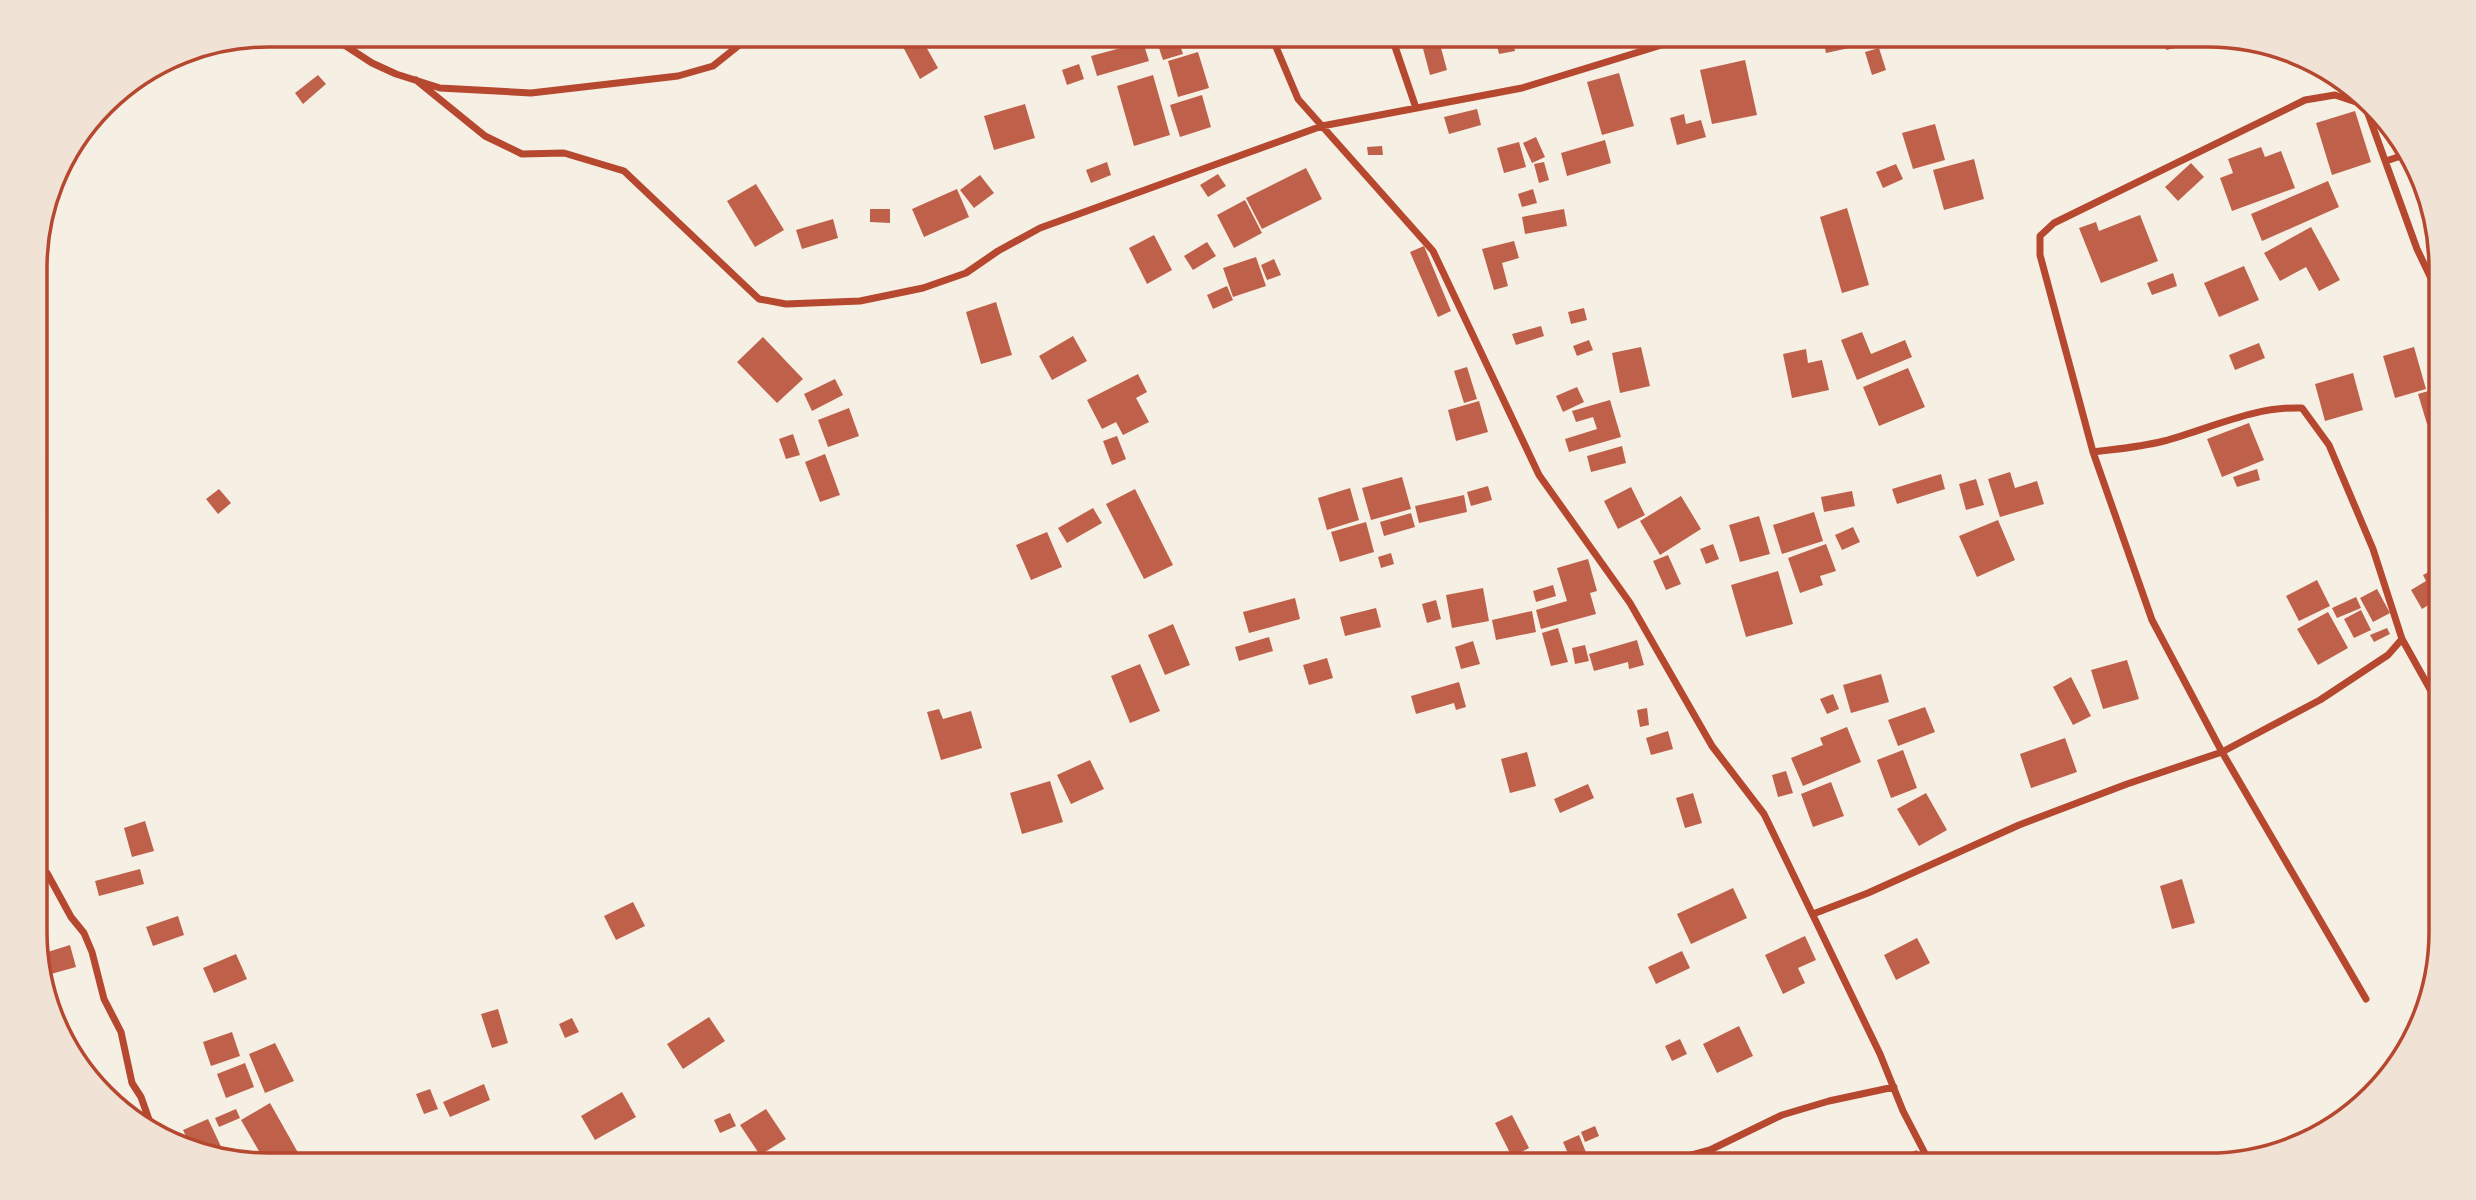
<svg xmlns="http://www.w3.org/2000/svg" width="2476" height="1200" viewBox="0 0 2476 1200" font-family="'Asap Condensed',sans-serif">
  <rect width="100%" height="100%" fill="#f6efe4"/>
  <path fill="#bf614a" d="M1220,35H1253V36L1222,44Z
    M1822,35H1851L1854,47L1826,53Z
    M2163,35H2207L2208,41L2166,50Z
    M920,36L938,68L920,79L902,45Z
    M1438,37L1447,70L1430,75L1421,41Z
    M1513,38L1515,51L1499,54L1496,41Z
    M1178,39L1183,54L1163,60L1158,45Z
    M1143,42L1149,61L1097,76L1091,56Z
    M1879,48L1886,70L1872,75L1865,52Z
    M1198,52L1209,88L1178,97L1168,61Z
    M1745,60L1757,115L1712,124L1700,70Z
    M1079,64L1084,79L1067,85L1062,70Z
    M1619,73L1634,126L1602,135L1587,82Z
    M318,75L326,84L303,104L295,93Z
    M1153,75L1170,135L1134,146L1117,86Z
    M1202,95L1211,127L1180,137L1170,105Z
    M1025,104L1035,138L994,150L984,116Z
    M1477,109L1481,125L1449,134L1444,117Z
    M2355,111L2371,162L2332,175L2316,123Z
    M1684,114L1686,124L1701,120L1706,137L1677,145L1670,118Z
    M1935,124L1945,160L1913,169L1902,133Z
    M1536,137L1545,157L1532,163L1523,143Z
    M1605,140L1611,163L1567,176L1561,153Z
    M1519,142L1526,167L1504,173L1497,148Z
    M1382,146L1383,155H1368L1367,147Z
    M2261,147L2265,157L2281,151L2295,188L2232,211L2220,178L2233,173L2228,159Z
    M1974,159L1984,199L1944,210L1933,170Z
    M1107,162L1111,175L1091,183L1086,170Z
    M1544,162L1549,180L1539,183L1534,164Z
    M2191,163L2204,177L2178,201L2165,187Z
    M1896,164L1903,179L1883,188L1876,172Z
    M1306,168L1322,199L1262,229L1246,198Z
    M1218,174L1226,186L1208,197L1200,185Z
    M980,175L994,193L974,208L960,190Z
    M2328,181L2339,207L2262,241L2251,214Z
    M756,184L784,230L755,247L727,201Z
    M957,189L969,217L924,237L912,209Z
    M1533,189L1537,203L1522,207L1518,194Z
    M1245,200L1262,233L1234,248L1217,215Z
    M1847,208L1869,285L1842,293L1820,217Z
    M870,209H890V223L870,222Z
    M1564,209L1567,226L1525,234L1522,217Z
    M2140,215L2158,261L2101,283L2079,228L2096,222L2099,231Z
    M833,219L838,238L802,249L796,230Z
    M2311,227L2340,280L2319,291L2306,267L2280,281L2264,253Z
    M1154,235L1172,270L1147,284L1129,248Z
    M1514,241L1519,258L1502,263L1508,286L1494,290L1482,249Z
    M1207,242L1216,256L1193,270L1184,256Z
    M1424,246L1451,311L1438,317L1410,252Z
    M1256,257L1266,286L1233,297L1223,268Z
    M1274,259L1281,275L1267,280L1261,265Z
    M2244,266L2259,300L2219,317L2204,283Z
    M2173,273L2177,286L2152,295L2147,283Z
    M1227,286L1233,300L1213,309L1207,295Z
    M996,302L1012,355L981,364L966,312Z
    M1584,308L1587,320L1571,324L1568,312Z
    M1541,326L1544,336L1516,345L1512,334Z
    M1862,332L1871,354L1905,340L1912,357L1857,380L1841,340Z
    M1073,336L1087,361L1052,380L1039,356Z
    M763,337L803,379L777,403L737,362Z
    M1589,340L1593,350L1577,356L1573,346Z
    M2259,343L2265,358L2235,370L2229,355Z
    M1641,347L1650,386L1620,393L1612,353Z
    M2414,347L2426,389L2395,398L2383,356Z
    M1806,349L1808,363L1822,360L1829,390L1792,398L1783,354Z
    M1467,367L1477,399L1464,403L1454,371Z
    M1908,368L1925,407L1879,426L1863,387Z
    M2353,373L2363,410L2325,421L2315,384Z
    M1138,374L1147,392L1136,398L1149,422L1123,435L1116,422L1102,429L1087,400Z
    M835,379L843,395L812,411L804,394Z
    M1577,387L1584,402L1563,412L1556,396Z
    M2439,388L2440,421L2427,424L2418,394Z
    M1610,400L1621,437L1569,452L1565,439L1597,429L1593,417L1576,422L1572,411Z
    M1479,401L1488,432L1456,441L1448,410Z
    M849,408L859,436L828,447L818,420Z
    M2249,423L2264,460L2222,477L2207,439Z
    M793,434L800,455L786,459L779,439Z
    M1117,436L1126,459L1112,465L1103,441Z
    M1622,446L1626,463L1591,472L1587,456Z
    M825,454L840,495L820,502L805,462Z
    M2257,469L2260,480L2237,487L2233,477Z
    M2010,472L2015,488L2037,481L2044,504L2000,517L1988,479Z
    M1941,474L1945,489L1897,504L1892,489Z
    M1402,477L1411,509L1371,520L1362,488Z
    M1976,479L1984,505L1966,510L1959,484Z
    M1488,486L1492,500L1471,506L1467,492Z
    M1631,487L1645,515L1618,529L1604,501Z
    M1350,488L1359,520L1327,530L1318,498Z
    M219,489L231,503L218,514L206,499Z
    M1135,489L1173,565L1144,579L1106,504Z
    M1852,491L1855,506L1824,512L1821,497Z
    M1464,495L1467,512L1419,523L1415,506Z
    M1681,496L1701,529L1660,555L1640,521Z
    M1093,508L1102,523L1067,543L1058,528Z
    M1814,512L1823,541L1782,554L1773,525Z
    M1411,513L1415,527L1384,536L1380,522Z
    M1759,516L1770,554L1740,562L1729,525Z
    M1998,520L2015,560L1977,577L1959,536Z
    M1366,522L1374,552L1340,562L1331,532Z
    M1853,527L1860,542L1842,550L1835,535Z
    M1047,532L1062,567L1031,580L1016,545Z
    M1713,544L1719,559L1706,564L1700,549Z
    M1826,544L1836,571L1820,576L1823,585L1800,593L1788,558Z
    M1391,553L1394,564L1381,568L1378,557Z
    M1668,555L1681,584L1666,590L1653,561Z
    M1588,559L1597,591L1590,593L1596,614L1541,629L1536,610L1567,601L1557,568Z
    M2440,566V609L2435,601L2422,609L2411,590L2426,581L2423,575Z
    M1778,571L1793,624L1746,637L1731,585Z
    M2317,580L2330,606L2299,621L2286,596Z
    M1553,585L1556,596L1536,602L1533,591Z
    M1483,588L1489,621L1452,628L1446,595Z
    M2377,589L2390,613L2373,622L2360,598Z
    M2356,597L2361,608L2337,618L2332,608Z
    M1295,598L1300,619L1249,633L1243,612Z
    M1436,600L1441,619L1427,623L1422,604Z
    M1376,608L1381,627L1345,636L1340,617Z
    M2361,610L2371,630L2354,638L2344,619Z
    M1532,611L1536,632L1496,640L1492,620Z
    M2328,612L2348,648L2318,665L2297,629Z
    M1173,624L1190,665L1165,675L1148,635Z
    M1558,628L1568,662L1551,666L1542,633Z
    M2387,628L2390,634L2374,642L2370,635Z
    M1269,637L1273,651L1239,661L1235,647Z
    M1637,640L1644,665L1629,669L1628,662L1594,671L1589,654Z
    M1473,641L1480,664L1461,669L1455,647Z
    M1585,645L1589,661L1575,664L1572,648Z
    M1327,658L1333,678L1309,685L1303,665Z
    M2127,660L2139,699L2103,709L2091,670Z
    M1140,664L1160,711L1130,723L1111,676Z
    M1881,674L1889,702L1851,713L1843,685Z
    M2071,677L2091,716L2073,725L2053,687Z
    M1459,682L1466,707L1456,710L1454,703L1416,714L1411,696Z
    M1833,694L1839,709L1827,714L1820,699Z
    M1925,707L1935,732L1898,746L1888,720Z
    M1647,708L1649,725L1640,727L1637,710Z
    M939,709L943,719L971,711L982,748L941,760L927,712Z
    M1847,727L1861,762L1803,786L1791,758L1823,745L1820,738Z
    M1668,731L1673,749L1651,755L1646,738Z
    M2065,738L2077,772L2031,788L2020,754Z
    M1903,750L1917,788L1891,798L1877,760Z
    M1527,752L1536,786L1510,793L1501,759Z
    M1090,760L1104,789L1071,804L1057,775Z
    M1786,771L1793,793L1778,797L1772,775Z
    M1050,781L1063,822L1022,834L1010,793Z
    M1831,782L1844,816L1813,827L1801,794Z
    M1588,784L1594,798L1560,813L1554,799Z
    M1693,793L1702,823L1685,828L1676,798Z
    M1926,793L1947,830L1919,846L1897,809Z
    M145,821L154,851L132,857L124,828Z
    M140,869L144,884L99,896L95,881Z
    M2182,879L2195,923L2172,929L2160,886Z
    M1733,888L1747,918L1691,944L1677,914Z
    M633,902L645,926L616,940L604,916Z
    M178,916L184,935L153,946L146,927Z
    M1805,936L1816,960L1798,968L1805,983L1783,994L1765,955Z
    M1917,938L1930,963L1896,980L1884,955Z
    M70,945L76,967L44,976L38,955Z
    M1682,951L1690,968L1656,984L1648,967Z
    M236,954L247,979L214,993L203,968Z
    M498,1009L508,1043L492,1048L481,1014Z
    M709,1017L725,1041L683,1069L667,1044Z
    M572,1018L579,1032L565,1038L559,1024Z
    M1739,1026L1753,1056L1717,1073L1703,1044Z
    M232,1032L240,1056L211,1066L203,1042Z
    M1680,1039L1687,1054L1672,1061L1665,1046Z
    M275,1043L294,1081L265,1093L249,1054Z
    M245,1063L254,1087L226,1098L217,1074Z
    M484,1084L490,1100L450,1117L443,1102Z
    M430,1089L438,1109L424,1114L416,1094Z
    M622,1092L636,1117L595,1140L581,1116Z
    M270,1103L305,1165H267L241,1120Z
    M236,1109L240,1118L219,1127L215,1118Z
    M766,1109L786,1139L760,1155L740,1125Z
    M730,1113L736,1126L720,1133L714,1120Z
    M1512,1115L1529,1148L1512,1157L1495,1123Z
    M208,1119L225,1155L191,1147L183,1130Z
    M1595,1126L1599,1136L1585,1142L1581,1132Z
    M1579,1135L1591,1165H1573L1563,1142Z
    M1917,1150L1923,1165H1879V1164Z"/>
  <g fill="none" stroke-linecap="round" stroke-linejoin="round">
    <path stroke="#b5482f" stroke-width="7" d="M329,35L372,63L396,74L440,88L531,93L678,76L713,66L743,42L748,35
      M1271,35L1298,99L1433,251L1539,475L1630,603L1712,746L1764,814L1880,1054L1903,1111L1931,1165
      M1391,35L1416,108
      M416,80L485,136L522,154L564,153L624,171L759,299L786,304L860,301L923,288L966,273L998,251L1040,228L1322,126L1522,88L1694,35
      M2362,104L2335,95L2305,100L2054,223L2040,236V255L2093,452L2152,620L2222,752L2366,999
      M2366,108L2417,249L2439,295
      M2386,161L2407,154
      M2402,639L2440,707
      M37,864L47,873L71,917L84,933L92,952L104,999L121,1032L132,1083L141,1097L153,1131
      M1813,914L1868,893L2019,825L2127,784L2222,752L2320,700L2388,655L2402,639L2373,549L2329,445L2302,408C2254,406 2209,429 2164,441C2141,447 2117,449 2093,452
      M1655,1165L1710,1150L1782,1115L1829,1101L1894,1087"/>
  </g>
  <path d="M0 0H2476V1200H0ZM268 47H2208A221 221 0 0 1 2429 268V932A221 221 0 0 1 2208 1153H268A221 221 0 0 1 47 932V268A221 221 0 0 1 268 47Z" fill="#f1e2d6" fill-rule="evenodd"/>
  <path fill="none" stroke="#b5482f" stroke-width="3.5" d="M268 47H2208A221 221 0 0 1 2429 268V932A221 221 0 0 1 2208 1153H268A221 221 0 0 1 47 932V268A221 221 0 0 1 268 47Z"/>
</svg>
